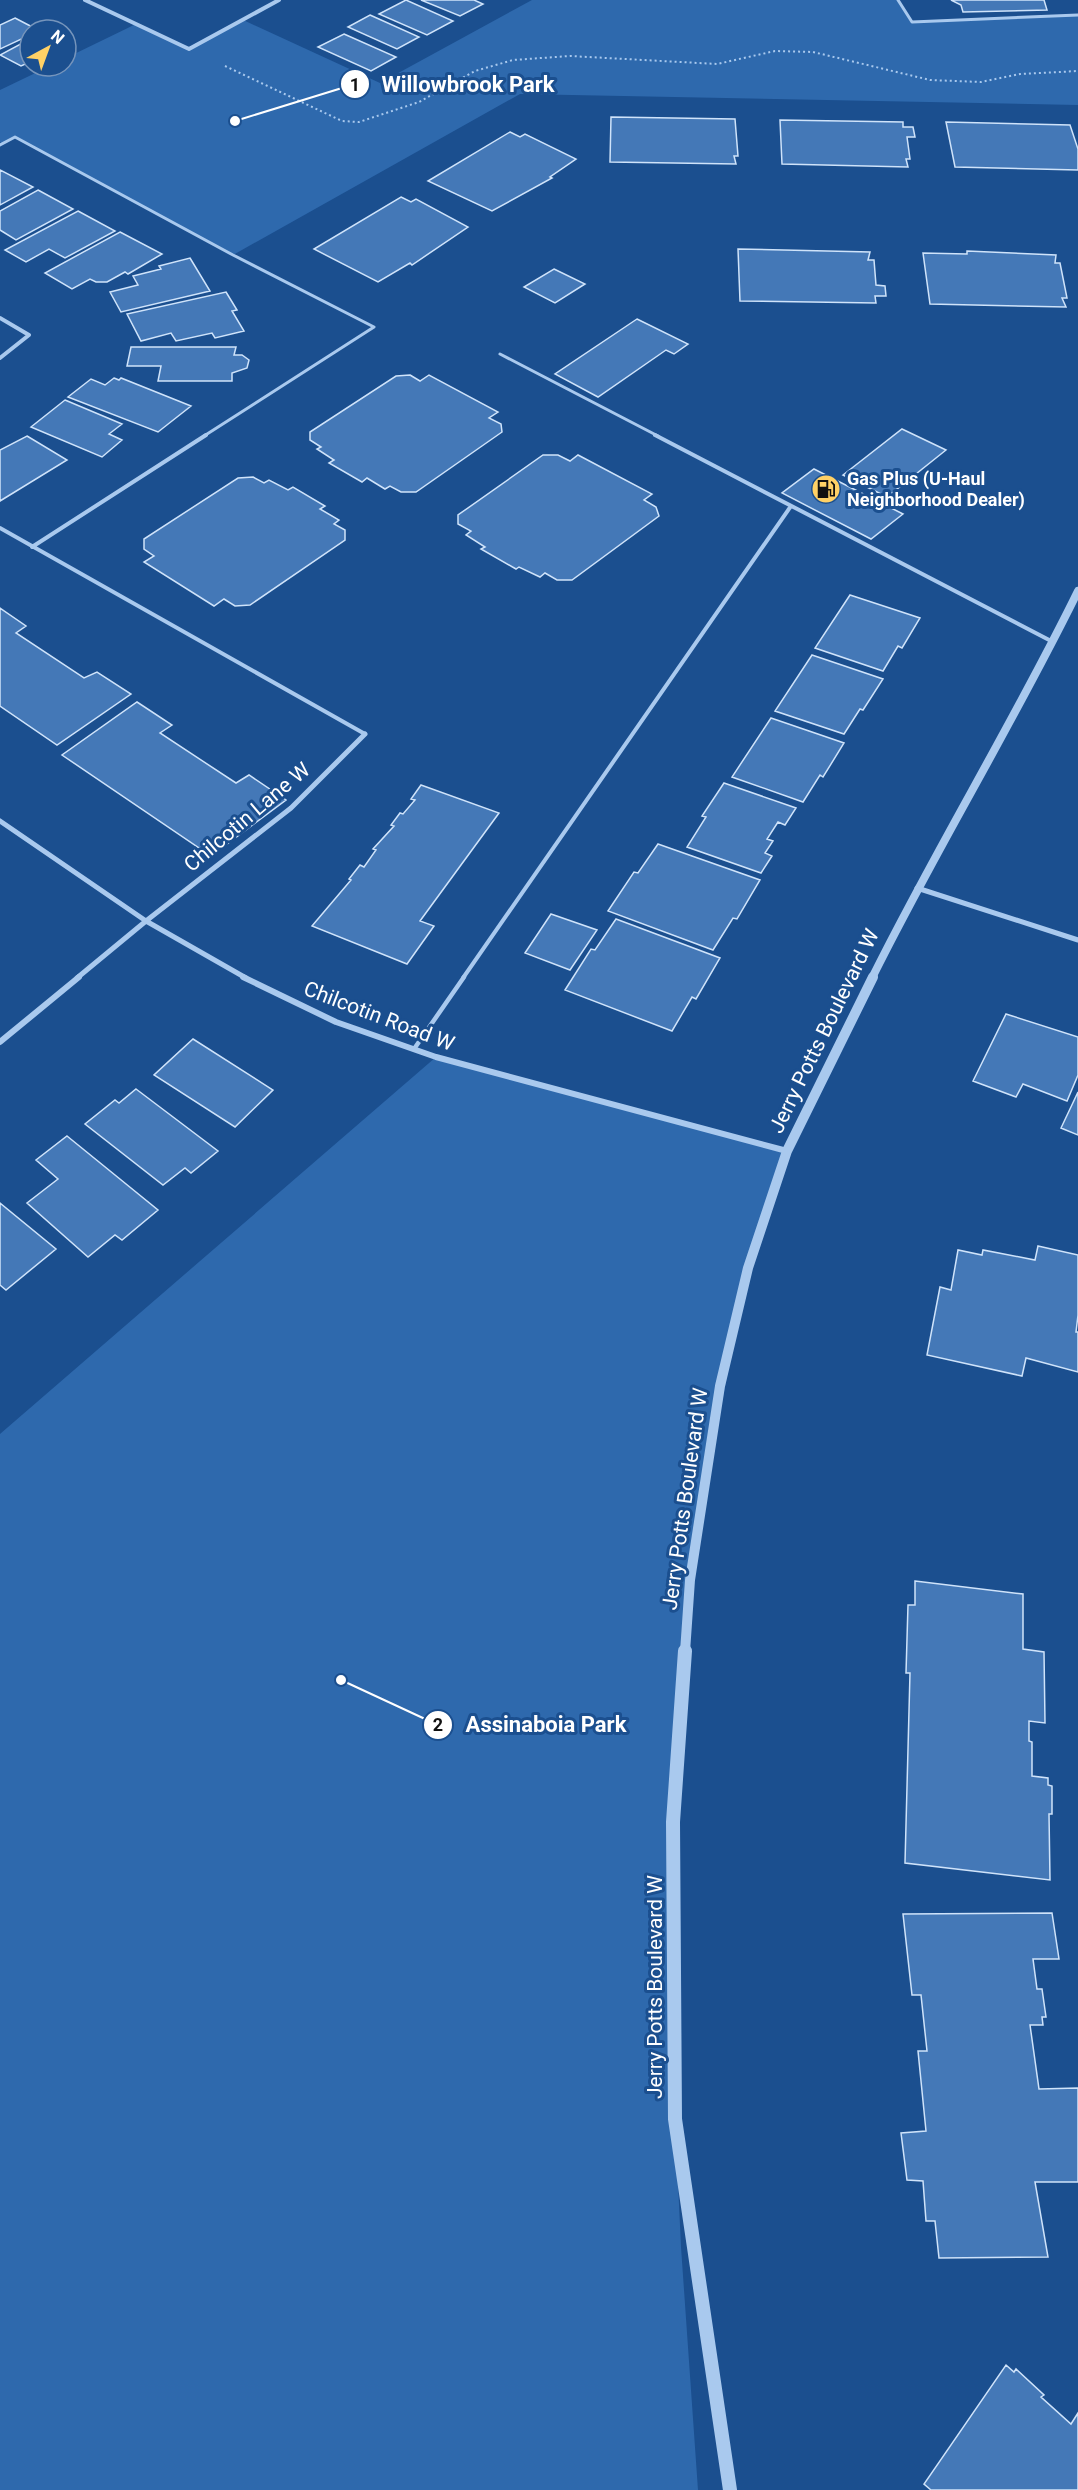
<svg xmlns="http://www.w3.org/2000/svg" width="1078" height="2490" viewBox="0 0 1078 2490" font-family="Roboto,sans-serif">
  <rect width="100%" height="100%" fill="#1b4f8f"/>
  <path fill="#2e69ad" d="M532,0H898L912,22L1078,15V105L520,94L233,255L15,138L3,144L0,142V90L50,66H66V58L136,24L189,49L241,19L380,83Z
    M436,1057L787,1151L748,1268L692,1557L673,1780L675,2119L681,2247L698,2490H0V1434Z"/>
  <path fill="#4478b7" stroke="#cfe3fa" stroke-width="1.5" d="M406,0L453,21L427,35L379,14Z
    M421,0H474L483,4L460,16Z
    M951,0H1044L1047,10L963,12L961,5Z
    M370,15L419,37L397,49L348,27Z
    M15,18L38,30H30L28,36L0,49V25Z
    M344,34L396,57L371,71L318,47Z
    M30,39V62L21,66L0,55Z
    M611,117L735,119L738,156H734L736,164L610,162Z
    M780,120L903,122V127H913L915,137H907L910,159H906L908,167L782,164Z
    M946,122L1070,125L1078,149V170L955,167Z
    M510,132L520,137L525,134L576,159L550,177L552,178L492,211L428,181Z
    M0,170L33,187L0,205Z
    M38,190L73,209L16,240L0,230V211Z
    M401,197L411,202L416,199L468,227L412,265L410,263L378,282L314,249Z
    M78,211L115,231L65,258L49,249L26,262L5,250Z
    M120,232L162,254L128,274L125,272L107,282H96L90,279L72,289L45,273Z
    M738,249L870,252L868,260H874L876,285L885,286L886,296H875L876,303L740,301Z
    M967,251L1056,255L1055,263H1060L1067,298H1062L1066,307L930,304L923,253L967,254Z
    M190,258L210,291L121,312L110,292L138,285L133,276L161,269L159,266Z
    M554,269L585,284L555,303L524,287Z
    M226,292L237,310L232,311L244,331L215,338L212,333L176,341L171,333L141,341L127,314Z
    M637,319L688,344L674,354L666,350L598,397L555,374Z
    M131,347H236L234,355H242L249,360L247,368L232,373V381H158L161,366H127Z
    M410,375L420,381L429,375L498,412L489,418L501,424L502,432L416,492H401L390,486L385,489L367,478L362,482L329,463L334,460L317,449L321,447L310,440V432L396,376Z
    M114,378L119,380L121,378L191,406L158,432L68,397L91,379L105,385Z
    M65,400L122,424L109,434L122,440L102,457L31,427Z
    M902,429L946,450L887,497L843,475Z
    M27,436L67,460L0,501V450Z
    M543,455H558L570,461L578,455L652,494L644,500L656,507L659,516L572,580H557L545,573L540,577L519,567L516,569L481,549L485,547L466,535L471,531L458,524V515Z
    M814,469L903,514L871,539L782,493Z
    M253,477L264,483L269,480L288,490L293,487L325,506L320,509L339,520L334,524L345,530V540L250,605L235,606L224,599L214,606L144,562L154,556L144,549V539L238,478Z
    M850,595L920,618L902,648L898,646L883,671L815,648Z
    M0,608L26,626L16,633L84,678L97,672L131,694L57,745L0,706Z
    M812,655L883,679L863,710L860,709L844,734L775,711Z
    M137,702L172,725L160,733L236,783L249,775L286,800L211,856L62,755Z
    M771,718L844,743L823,777L820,775L803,802L732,777Z
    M724,783L796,808L785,825L778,822L767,839L773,841L765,853L772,856L761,873L687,847L706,817L702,816Z
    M421,785L499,813L420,921L434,926L407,964L312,926L351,880L349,879L360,865L364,867L376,850L373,849L394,826L391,825L400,813L403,814L415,800L411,799Z
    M658,844L760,880L737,919L733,918L713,950L608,911L634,872L638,873Z
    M551,914L597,930L570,970L525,953Z
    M616,919L720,958L696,999L692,997L672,1031L565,990L591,949L595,950Z
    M1006,1014L1078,1037V1075L1067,1101L1023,1084L1016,1097L973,1081Z
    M193,1039L273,1090L235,1127L154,1075Z
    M136,1089L218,1151L191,1173L185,1168L163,1185L85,1124L115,1100L119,1103Z
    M1078,1092V1135L1061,1128Z
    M67,1136L158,1210L122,1240L115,1235L88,1257L27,1203L58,1179L36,1160Z
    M0,1203L56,1249L6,1290L0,1285Z
    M1038,1246L1078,1255V1315L1076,1332H1078V1372L1026,1358L1022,1376L927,1355L940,1287L951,1290L958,1250L982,1255L983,1250L1035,1260Z
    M915,1581L1023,1594V1649L1044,1652L1045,1723L1029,1721V1741L1032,1742V1776L1048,1778V1785L1052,1786V1814H1049L1050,1880L905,1863L910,1673H906L908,1605H915Z
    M1052,1913L1059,1959H1033L1037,1989H1042L1046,2017H1042L1043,2025H1030L1039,2089L1078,2088V2182H1035L1048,2257L939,2258L935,2221H926L923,2181L907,2180L901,2133L926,2131L918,2051H927L921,1995H912L903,1914Z
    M1006,2365L1014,2372L1016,2369L1044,2395L1041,2397L1071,2424L1078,2413V2490H931L924,2484Z"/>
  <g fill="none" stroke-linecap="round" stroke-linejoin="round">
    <path stroke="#a9c9ee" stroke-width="2" stroke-dasharray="2 3" stroke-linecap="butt" d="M225,66L342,121L359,122L419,102L475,71L513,60L570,56L717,64L775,51L813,52L930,80L981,82L1020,74L1078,71"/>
    <path stroke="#a9c9ee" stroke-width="3" d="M898,0L912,22L1078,15
      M0,145L15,137L233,255L374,327L204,436
      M500,354L658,436"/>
    <path stroke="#a9c9ee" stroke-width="4" d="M655,435L1053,642
      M0,528L365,734
      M32,547L206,435
      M463,978L791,506"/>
    <path stroke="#a9c9ee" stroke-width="4.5" d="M414,1049L464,977"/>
    <path stroke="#a9c9ee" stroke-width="4" d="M85,0L189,49L279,0
      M0,318L29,335L0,358"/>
    <path stroke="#a9c9ee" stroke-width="5" d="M0,821L146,921L246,978
      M917,888L1078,940
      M77,978L146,921L291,808L365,734"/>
    <path stroke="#a9c9ee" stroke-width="6" d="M243,977L336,1022L436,1057L787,1151
      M0,1042L79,977"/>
    <path stroke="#a9c9ee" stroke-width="8" d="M872,978C937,847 1014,722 1078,591"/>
    <path stroke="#a9c9ee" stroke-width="10" d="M685,1652L690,1580L720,1386L748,1268L787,1151L873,977"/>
    <path stroke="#a9c9ee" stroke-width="14" d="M685,1651L673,1822L675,2119L730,2490"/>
  </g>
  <defs>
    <g id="fuel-disc" transform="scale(1.5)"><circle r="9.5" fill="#ffd166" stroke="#1b4f8f"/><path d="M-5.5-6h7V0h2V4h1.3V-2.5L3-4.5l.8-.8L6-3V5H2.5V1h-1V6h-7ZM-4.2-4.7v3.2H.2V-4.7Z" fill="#111"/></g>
  </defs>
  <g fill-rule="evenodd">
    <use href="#fuel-disc" x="826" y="489"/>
  </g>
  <g text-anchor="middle" stroke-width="6" stroke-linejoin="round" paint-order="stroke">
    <g font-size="18" font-weight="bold" fill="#fff" stroke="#1b4f8f" text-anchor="start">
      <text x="847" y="485">Gas Plus (U-Haul<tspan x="847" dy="21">Neighborhood Dealer)</tspan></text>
    </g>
    <g font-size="21" fill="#fff" stroke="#1b4f8f">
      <text transform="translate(247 817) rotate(-40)" y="7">Chilcotin Lane W</text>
      <text transform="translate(379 1016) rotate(21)" y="7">Chilcotin Road W</text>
      <text transform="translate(824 1031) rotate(-64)" y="7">Jerry Potts Boulevard W</text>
      <text transform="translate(685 1499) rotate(-82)" y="7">Jerry Potts Boulevard W</text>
      <text transform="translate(655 1987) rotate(-90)" y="7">Jerry Potts Boulevard W</text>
    </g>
  </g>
  <path fill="none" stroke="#fff" stroke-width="2" d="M235 121L355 84M341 1680L438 1725"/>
  <g fill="#fff" stroke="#1b4f8f" stroke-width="2">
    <circle cx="235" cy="121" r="6"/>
    <circle cx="341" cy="1680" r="6"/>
    <circle cx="355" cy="84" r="15"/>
    <circle cx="438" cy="1725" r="15"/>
  </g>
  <g font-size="18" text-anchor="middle" font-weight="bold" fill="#111">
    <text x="355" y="91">1</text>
    <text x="438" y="1731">2</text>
  </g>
  <g font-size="22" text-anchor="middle" font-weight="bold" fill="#fff" stroke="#1b4f8f" stroke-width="6" stroke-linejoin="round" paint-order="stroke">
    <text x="468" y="92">Willowbrook Park</text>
    <text x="546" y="1732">Assinaboia Park</text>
  </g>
  <g transform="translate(48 48) rotate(41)"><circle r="28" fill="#1b4f8f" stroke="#7695bc" stroke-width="1.5"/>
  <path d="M0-4.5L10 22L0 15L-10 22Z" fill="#ffd166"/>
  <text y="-9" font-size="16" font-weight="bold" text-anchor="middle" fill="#ffffff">N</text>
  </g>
</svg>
